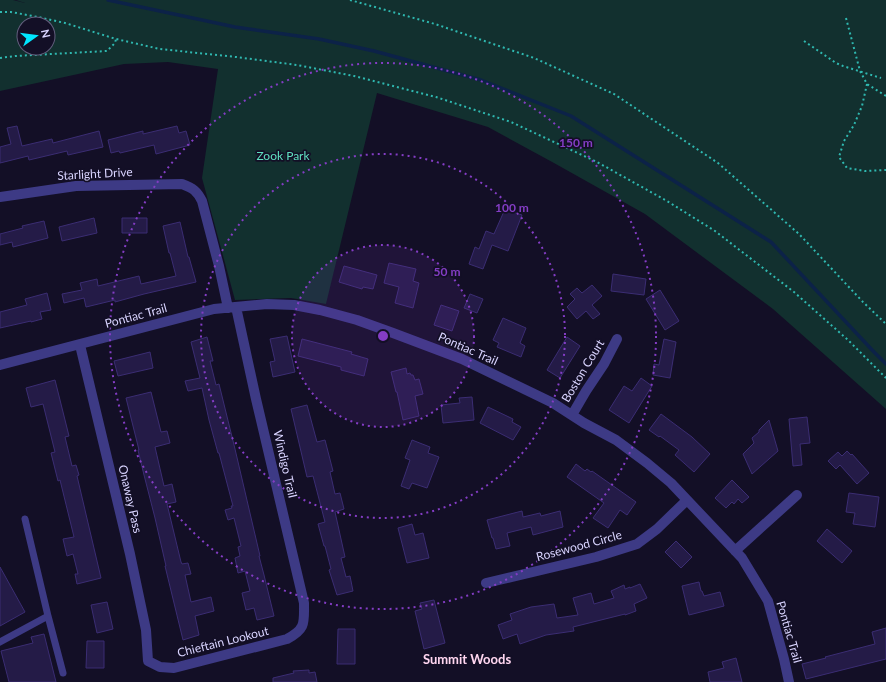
<svg xmlns="http://www.w3.org/2000/svg" width="886" height="682" viewBox="0 0 886 682" font-family="Lato,sans-serif">
  <rect width="100%" height="100%" fill="#130f26"/>
  <path fill="#12302f" fill-rule="evenodd" d="M0,0H13L25,3L16,0H886V409L773,309L645,214L554,163L488,127L377,93L326,304L291,298L235,300L202,178L218,69L168,62L124,64L0,91ZM24,24H48V48H24Z"/>
  <g fill="none" stroke-linecap="round" stroke-linejoin="round">
    <path stroke="#0c2248" stroke-width="3.5" d="M108,0L235,27L319,39L374,51L481,80L571,116L771,242L874,352L886,364"/>
  </g>
  <path fill="#241b47" stroke="#3b2d73" d="M17,126L22,146L52,139L53,143L99,131L103,147L68,155L67,151L29,160L28,156L0,163V147L11,144L7,128Z
    M177,126L179,133L186,131L190,145L156,154L154,145L120,153L119,151L111,153L108,140L143,131V134Z
    M505,209L522,215L508,251L492,245L483,269L469,264L475,247L479,249L486,231L494,234Z
    M94,218L97,233L62,241L59,227Z
    M122,218H147V233H122Z
    M44,221L48,238L13,247L12,242L0,245V234L23,228L22,226Z
    M180,222L188,257H189L196,282L144,294L115,302V300L86,307L84,298L64,303L62,294L82,290L80,283L97,279L98,286L139,276L141,284L176,276L170,253H169L163,226Z
    M389,263L416,269L413,281L419,283L413,308L395,303L399,287L384,283Z
    M344,266L377,275L373,289L363,287L362,289L339,282Z
    M613,274L646,279L644,295L611,291Z
    M592,285L602,296L592,305L600,314L593,319L586,311L577,319L567,307L575,299L570,294L577,288L582,293Z
    M660,290L679,321L665,330L646,299Z
    M47,293L51,310L40,312L42,319L31,322V321L0,328V312L27,305L25,299Z
    M470,294L483,299L477,313L464,308Z
    M441,305L459,311L452,331L434,325Z
    M503,318L526,328L520,343L525,346L521,357L497,347L499,343L493,340Z
    M287,336L295,372L273,377L270,362L275,361L270,339Z
    M207,337L213,361H210L216,385L219,384L235,449L260,556H259L264,575L274,616L257,620L254,608L246,610L242,593L250,591L245,571L238,573L235,558L240,556L238,547L241,546L234,518L228,520L225,510L232,508L231,506H233L219,453H218L209,420L202,388L188,391L185,381L200,378L191,342Z
    M567,337L580,346L560,378L547,370Z
    M302,339L352,352L351,354L368,359L364,376L341,370V367L298,356Z
    M664,339L676,342L670,378L653,375L654,364L659,365Z
    M150,352L153,368L118,376L114,361Z
    M406,368L407,374L410,373L411,375H413L415,380L419,379L423,394L415,396L419,416L403,420L397,392H396L391,372Z
    M641,378L652,386L629,423L609,410L624,386L632,391Z
    M55,380L69,436L65,437L72,466L76,465L79,475L77,476L101,578L77,584L75,574H78L73,554L67,556L63,539L74,537L60,480L58,481L51,453L55,452L43,404L31,407L26,388Z
    M151,392L161,432L167,431L170,443L155,447L164,486L172,484L176,502L167,504L181,562L182,564L188,563L191,574L185,575L191,602L211,597L214,611L195,616L199,635L183,640L165,566H166L155,518L144,475L138,450H139L126,398Z
    M472,397L474,420L443,423L441,405L460,403L459,398Z
    M307,405L317,442L325,440L333,471L330,472L335,494L340,493L344,509L335,512L345,557L341,558L346,577L350,576L353,591L337,595L329,570L331,569L325,546H324L318,524L325,522L313,476L307,477L291,409Z
    M488,407L513,419L512,422L521,427L513,440L480,423Z
    M661,414L692,437L710,454L694,472L675,455L679,450L660,436L659,437L649,430Z
    M807,417L810,443L800,444L802,465L793,466L789,419Z
    M769,420L778,451L752,474L743,454L754,443L752,438L759,432V430Z
    M412,440L430,447L428,453L439,457L427,488L412,483L409,489L401,486L410,460L405,458Z
    M847,451L851,455L852,454L869,473L857,484L840,465L836,469L828,461L838,452L842,456Z
    M576,464L585,471L587,469L591,472L592,471L636,502L627,515L620,510L608,528L593,518L604,503L567,477Z
    M732,480L749,497L742,503L738,499L734,504L732,502L726,508L715,498Z
    M849,493L879,497L875,527L853,524L855,513L846,512Z
    M522,511L523,517L540,513L541,516L560,511L563,527L533,535L531,527L507,533L510,546L496,549L493,538H492L487,520Z
    M412,524L415,535L423,533L429,558L407,563L398,528Z
    M827,529L852,551L842,563L817,541Z
    M676,541L692,557L681,568L665,552Z
    M0,567L25,612L0,626Z
    M699,582L701,591H702L704,596L720,592L724,606L689,615L682,586Z
    M640,584L647,598L634,604L636,611L625,615V614L573,627L574,631L546,635L520,644L517,634L503,639L498,625L512,620L510,614L531,607L554,604L557,618L578,615L573,598L591,593L594,604L614,598L611,591L624,585L625,589L630,587V588Z
    M434,600L445,643L424,649L415,611L422,609L420,603Z
    M107,602L113,629L97,633L91,605Z
    M886,628V659L806,679L802,664L826,658L825,657L875,644L872,632Z
    M338,629H355V664H337Z
    M44,634L56,682H9L1,651L33,643L31,637Z
    M87,641H104V668H86Z
    M736,658L742,682H710L708,672L724,668L722,662Z
    M309,670V673L315,672L317,682H273V678L294,673L293,671Z"/>
  <g fill="none" stroke-linecap="round" stroke-linejoin="round">
    <path stroke="#2fb8b0" stroke-width="2" stroke-dasharray="2 3" stroke-linecap="butt" d="M350,0L435,24L534,58L614,94L718,163L799,234L863,302L886,324
      M0,12H11L38,17L65,23L116,39L160,49L236,57L297,65L354,76L436,97L511,122L597,162L667,201L715,231L794,292L848,340L886,378
      M846,18L860,71L867,84L886,96
      M804,41L836,63L843,66L881,78
      M0,58L15,56L107,51L115,43L116,39
      M867,84L862,106L854,125L844,141L839,157L847,168L865,171L886,170"/>
    <path stroke="#3d3a85" stroke-width="7" d="M48,616L63,673
      M0,642L48,616L25,519"/>
    <path stroke="#3d3a85" stroke-width="10" d="M0,197L76,186L182,184C193,188 197,191 202,201L219,266L228,308
      M80,345L130,554L146,630L148,661L160,667L174,668L287,639C306,629 304,623 304,603L256,399L236,307
      M0,365L214,309L267,304L294,305L320,310L357,320L393,333L462,359L553,403L584,423L616,440L647,463L671,483L742,558L768,601L784,659L789,682
      M572,415L586,391L604,364L617,339
      M735,551L797,495
      M486,583L596,557L637,544L657,529L687,500"/>
  </g>
  <circle cx="383" cy="336" r="91" fill="#843dc5" fill-opacity=".12"/>
  <g fill="none" stroke="#843dc5" stroke-width="2" stroke-dasharray="2 4">
    <circle cx="383" cy="336" r="91"/>
    <circle cx="383" cy="336" r="182"/>
    <circle cx="383" cy="336" r="273"/>
  </g>
  <g text-anchor="middle" stroke-width="3.5" stroke-linejoin="round" paint-order="stroke">
    <g font-size="12" fill="#5fe0c0" stroke="#130f26">
      <text x="283" y="160">Zook Park</text>
    </g>
    <g font-size="12" fill="#d9d4ff" stroke="#130f26">
      <text transform="translate(95 174) rotate(-3)" y="4">Starlight Drive</text>
      <text transform="translate(136 316) rotate(-15)" y="4">Pontiac Trail</text>
      <text transform="translate(468 349) rotate(24)" y="4">Pontiac Trail</text>
      <text transform="translate(583 371) rotate(-59)" y="4">Boston Court</text>
      <text transform="translate(285 464) rotate(77)" y="4">Windigo Trail</text>
      <text transform="translate(130 499) rotate(77)" y="4">Onaway Pass</text>
      <text transform="translate(579 546) rotate(-15)" y="4">Rosewood Circle</text>
      <text transform="translate(789 632) rotate(74)" y="4">Pontiac Trail</text>
      <text transform="translate(223 642) rotate(-14)" y="4">Chieftain Lookout</text>
    </g>
    <g font-size="13" font-weight="bold" fill="#ffd6f0" stroke="#130f26">
      <text x="467" y="664">Summit Woods</text>
    </g>
  </g>
  <circle cx="383" cy="336" r="6" fill="#843dc5" stroke="#130f26" stroke-width="2"/>
  <g font-size="12" text-anchor="middle" font-weight="bold" fill="#843dc5" stroke="#130f26" stroke-width="3.5" stroke-linejoin="round" paint-order="stroke">
    <text x="576" y="147">150 m</text>
    <text x="512" y="212">100 m</text>
    <text x="447" y="276">50 m</text>
  </g>
  <g transform="translate(36 36) rotate(76)"><circle r="19" fill="#130f26" stroke="#625e7d"/>
  <path d="M0-3L7 15L0 10L-7 15Z" fill="#00e5ff"/>
  <text y="-6" font-size="11" font-weight="bold" text-anchor="middle" fill="#d9d4ff">N</text>
  </g>
</svg>
